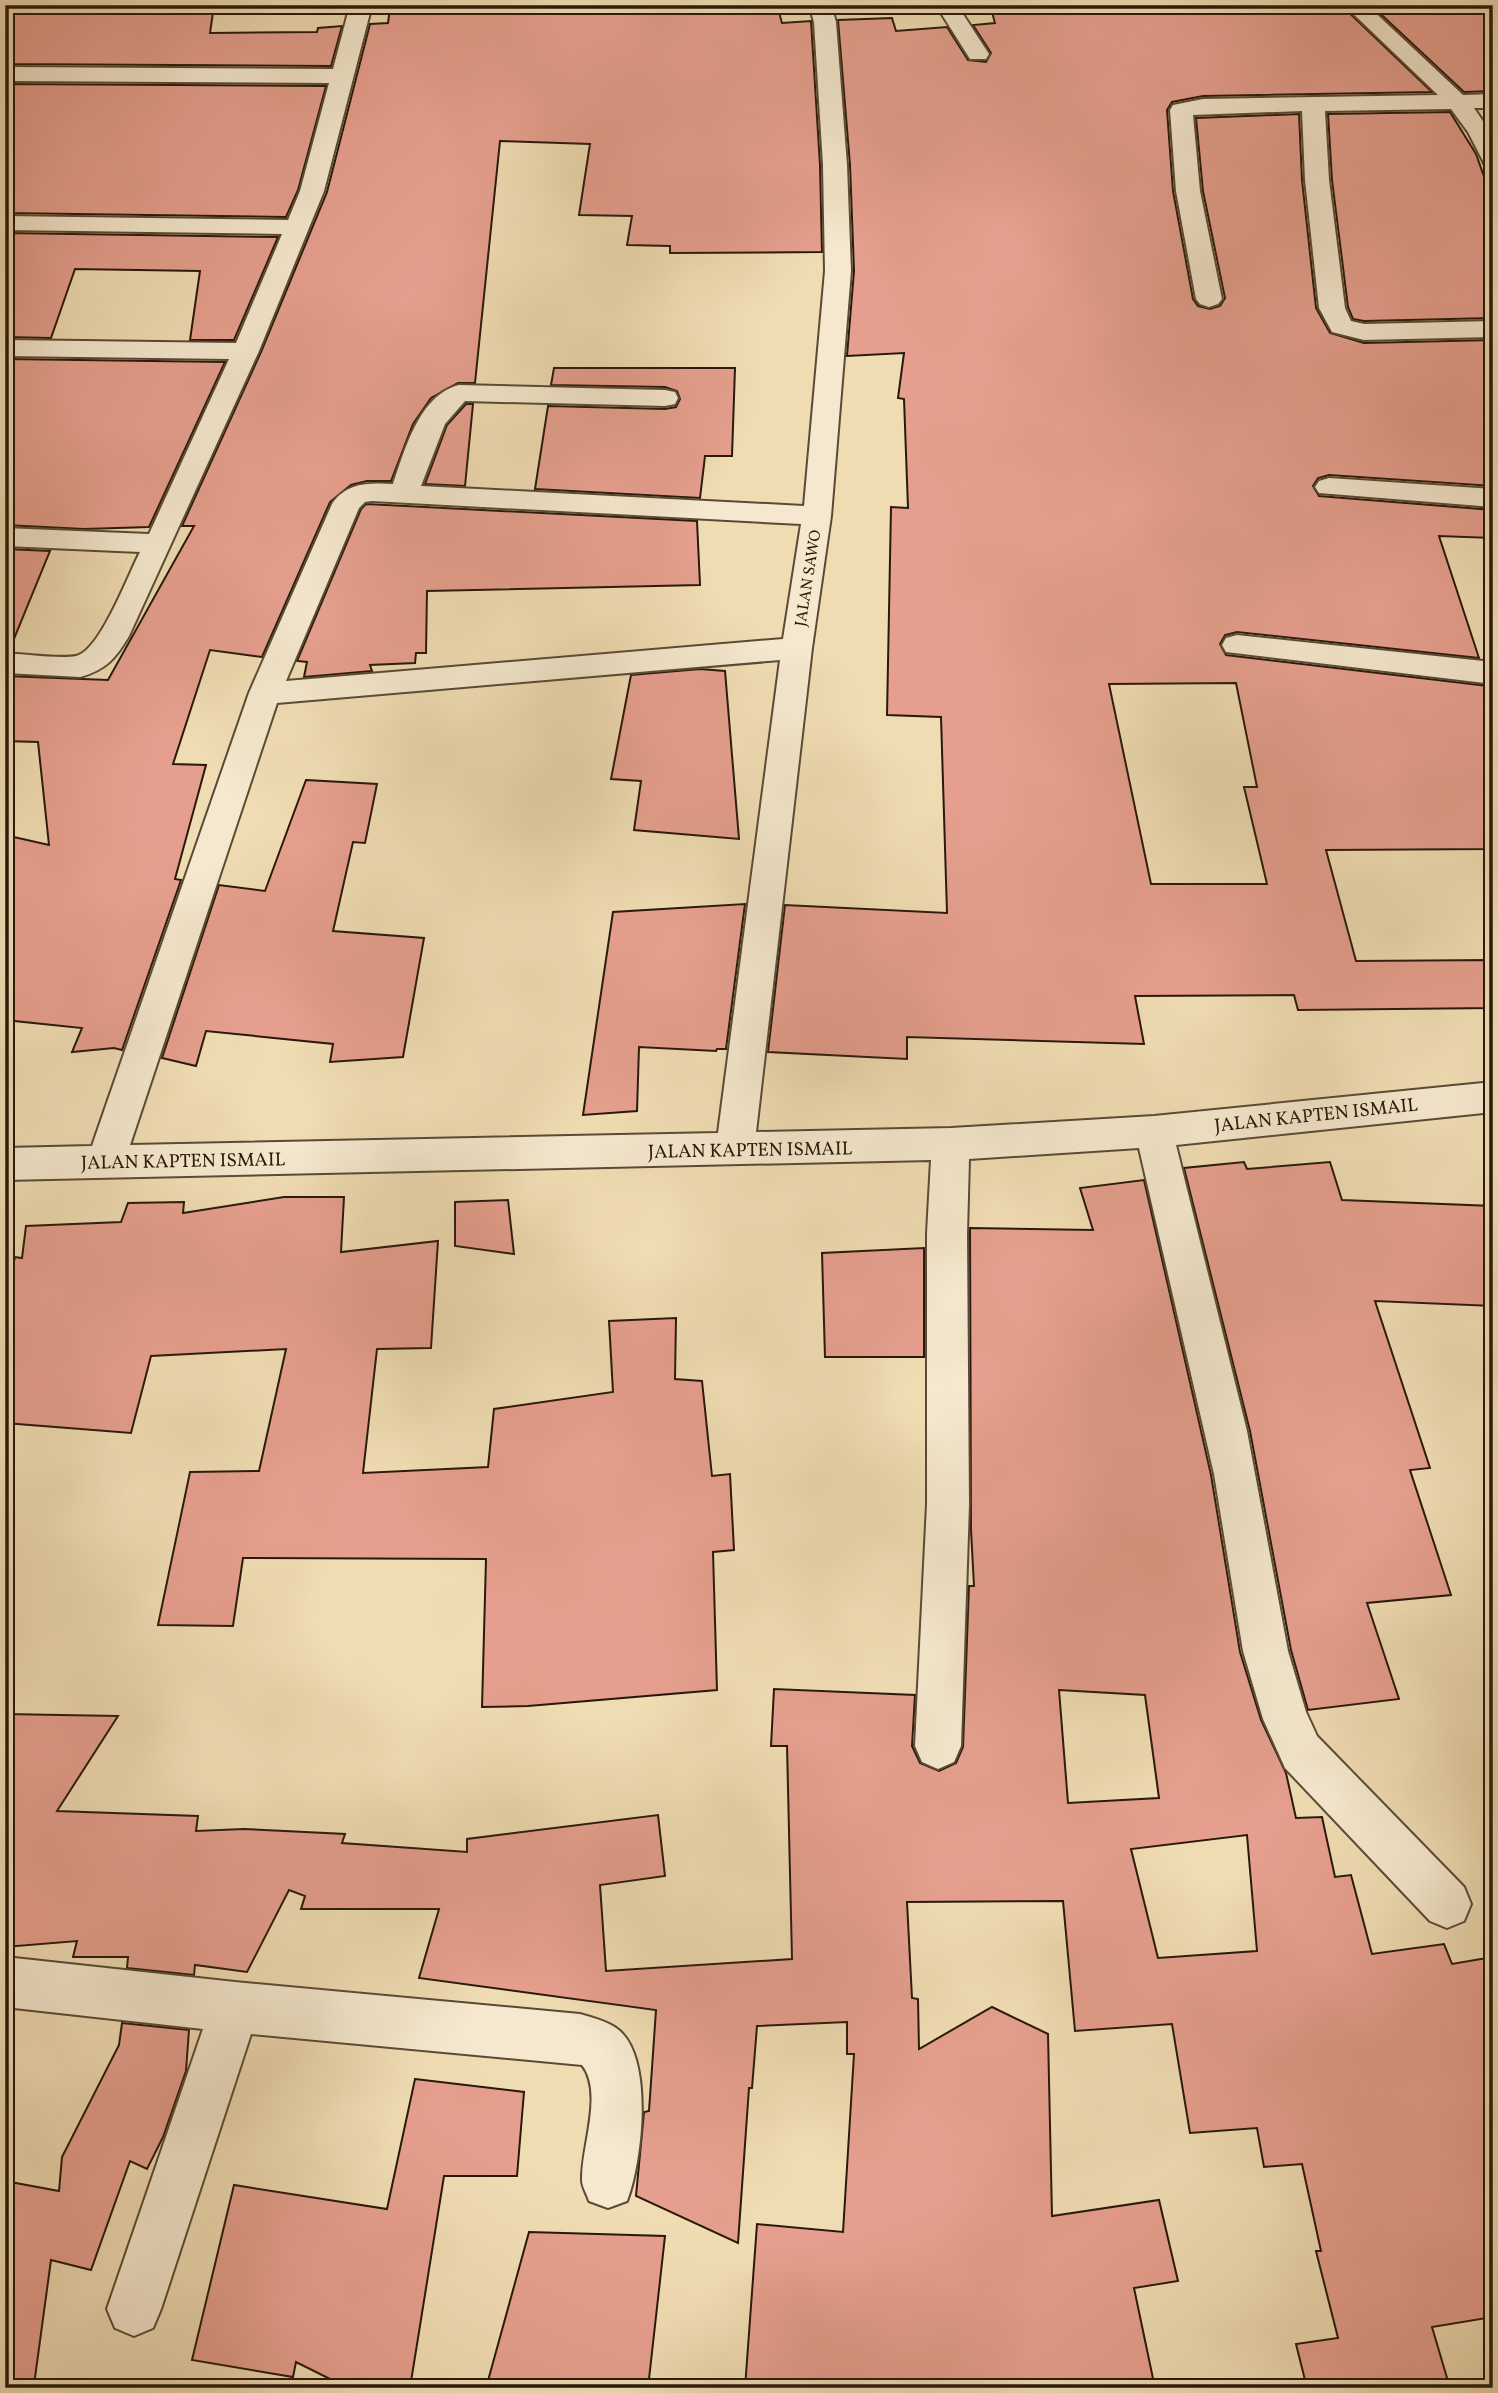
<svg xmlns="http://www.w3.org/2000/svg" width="1498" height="2393" viewBox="0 0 1498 2393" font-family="Vollkorn,serif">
  <rect width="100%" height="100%" fill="#f0dcb3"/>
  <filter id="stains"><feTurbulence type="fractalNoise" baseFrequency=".00286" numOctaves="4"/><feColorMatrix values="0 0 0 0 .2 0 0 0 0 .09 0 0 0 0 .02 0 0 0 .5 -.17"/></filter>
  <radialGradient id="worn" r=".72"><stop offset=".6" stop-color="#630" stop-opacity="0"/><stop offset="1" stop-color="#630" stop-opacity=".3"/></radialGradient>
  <path fill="#e69f8e" stroke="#28190b" stroke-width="2" fill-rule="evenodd" d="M5,5H214L210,33L317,32L318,28L342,26L331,66L5,64Z
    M491,5H777L782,23L811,21L820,165L822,252L670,253V246L627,245L632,216L579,215L590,144L500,141L475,383H458L431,398L413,424L391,481H367L351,485L330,502L262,657L210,650L173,764L206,765L175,879L181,880L122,1050L114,1048L72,1052L82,1028L5,1020V835L49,845L38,742L5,741V676L108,680L194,526H182L261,352L327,192L370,24L388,23L390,8Z
    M990,5H1341L1432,92L1203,96L1172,102L1167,110L1173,191L1193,299L1198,306L1210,309L1220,306L1225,298L1203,191L1196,118L1299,114L1302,180L1316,308L1330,333L1364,343L1493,340V486L1329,475L1318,478L1313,486L1319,496L1493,510V538L1439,536L1479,658L1237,632L1225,635L1220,644L1226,655L1488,686L1493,700V849L1326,850L1356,961L1493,960V1008L1298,1010L1294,995L1135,996L1144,1044L907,1037V1059L768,1052L785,905L947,913L941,717L887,715L891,507L908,508L904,399L898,398L904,353L847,356L854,271L850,165L838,20L892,18L896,31L947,27L968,60L986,62L991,53L973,25L995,23ZM1236,683L1257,787H1244L1267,884H1151L1109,684Z
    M1371,5H1493V91L1464,92Z
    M5,84L326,86L298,190L286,217L5,213Z
    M1450,112L1476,154L1493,202V318L1364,321L1353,319L1348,307L1332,180L1328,114Z
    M5,233L278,237L234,340H190L200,271L75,269L51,338L5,337Z
    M5,359L225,362L149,527L84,529L5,525Z
    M554,368H735L732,456H705L700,498L535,489L548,406L665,409L676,407L680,399L677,391L665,387L551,385Z
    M466,404H473L465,486L425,484L447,425Z
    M366,504L697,521L700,585L427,591L426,653H416L415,663L370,665L372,671L304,677L307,662L297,661L361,509Z
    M5,549L50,551L9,651L5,650Z
    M700,669L725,671L739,839L634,830L641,781L611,779L631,675Z
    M306,780L377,784L365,843L353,842L333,931L424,938L403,1057L330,1062L333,1044L206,1031L196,1066L162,1058L219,885L265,891Z
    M745,904L726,1049H717L716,1051L639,1047L637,1111L583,1115L613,912Z
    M1244,1162L1247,1169L1330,1162L1342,1200L1493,1206V1306L1375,1301L1430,1468L1410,1470L1451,1595L1367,1603L1399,1699L1308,1710L1291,1650L1250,1431L1184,1168Z
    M1144,1180L1211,1475L1240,1652L1261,1720L1286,1773L1296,1818L1322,1817L1335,1877L1351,1875L1372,1954L1444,1944L1452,1964L1493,1957V2317L1432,2327L1450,2388H1307L1296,2344L1338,2338L1316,2251H1321L1302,2164L1264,2167L1257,2128L1190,2133L1172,2024L1075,2031L1063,1901L907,1902L912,1998L918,1999L919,2049L992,2007L1048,2034L1052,2216L1159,2200L1178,2281L1134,2288L1155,2388H745L757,2224L843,2232L854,2054H847V2022L757,2026L752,2088H749L738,2243L636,2196L644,2112L649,2111L656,2010L419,1978L439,1909H301L305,1896L289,1890L247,1972L195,1965L194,1975L127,1968L128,1957H73L77,1941L5,1947V1714L118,1716L57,1811L198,1816L196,1831L244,1829L345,1834L342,1843L467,1852V1839L658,1815L665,1876L600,1885L606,1971L792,1959L787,1746H771L774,1689L915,1695L912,1746L920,1763L939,1771L956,1763L963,1747L969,1586H974L971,1530L970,1228L1093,1230L1080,1188ZM1059,1690L1145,1695L1159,1798L1068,1803ZM1247,1835L1257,1951L1158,1958L1131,1849Z
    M284,1197H344L341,1252L438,1241L431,1348L377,1349L363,1473L488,1467L494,1409L613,1392L609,1321L676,1318L675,1379L702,1381L712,1476L730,1474L734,1550L713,1552L717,1690L528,1706L482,1707L486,1559L243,1558L233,1626L158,1625L190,1472L259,1471L286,1349L151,1356L131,1433L5,1423V1299L15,1257L22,1258L26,1226L121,1222L128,1203L184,1202L183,1213Z
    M508,1200L514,1254L455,1246V1202Z
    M924,1248V1357H825L822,1253Z
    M122,2023L189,2030L186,2071L163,2137L147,2169L130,2161L91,2270L51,2260L34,2385L5,2383V2181L59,2191L62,2157L119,2045Z
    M415,2079L524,2092L517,2176H444L410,2388H348L296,2362L293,2377L192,2360L234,2185L387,2209Z
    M529,2232L665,2236L648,2388H486Z"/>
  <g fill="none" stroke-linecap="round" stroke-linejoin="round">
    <g stroke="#5a4a35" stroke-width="4">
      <path id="minor" d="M350,5H372L324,191L259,351L129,636C116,658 106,670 80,677L5,673V653C23,654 60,659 76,656C100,651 128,575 140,552L5,546V528L149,534L229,359L5,356V340L236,343L282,234L5,230V216L288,220L300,191L329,83L5,81V67L333,69Z
        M809,5H831L836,22L847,165L851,271L831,516L812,648L756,1132L951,1128L1154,1116L1493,1082V1112L1176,1145L1247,1431L1288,1651L1306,1712L1317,1736L1464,1887L1471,1904L1464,1921L1447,1928L1430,1921L1285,1768L1263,1719L1243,1651L1214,1474L1139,1148L969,1159L967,1233L969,1504L961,1746L954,1762L938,1769L922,1762L915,1746L927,1504V1233L931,1160L5,1180V1148L92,1146L249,693L332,504C347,482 369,483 393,484C405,450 419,395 459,385L665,390L675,392L678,398L675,404L665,406L465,401L445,424L421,486L804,506L825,271L823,165L814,22ZM372,501L801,524L783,639L286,681L359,508L365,502ZM780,660L718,1133L130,1145L277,703Z
        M936,5H957L989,54L986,59H970Z
        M1344,5H1367L1463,95L1493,94V108H1474L1493,136V167L1485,165L1468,132L1451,109L1325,111L1329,180L1345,308L1351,321L1364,324L1493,321V337L1364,340L1332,332L1319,308L1305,180L1302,111L1193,115L1200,191L1222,299L1218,304L1209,307L1200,304L1196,299L1176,191L1170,110L1173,105L1203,99L1438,95Z
        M1329,478L1493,489V507L1319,493L1315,487L1319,481Z
        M1237,635L1493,662V684L1226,652L1222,645L1226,638Z
        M5,1957L235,1982L580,2014C591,2017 606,2021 616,2028C655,2054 642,2163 627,2201L608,2208L589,2201C587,2194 582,2187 582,2180C581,2147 604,2093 582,2065L251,2034L161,2309L153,2328L134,2336L115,2328L107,2309L203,2029L5,2007Z"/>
    </g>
    <use href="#minor" fill="#f5e8ce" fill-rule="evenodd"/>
  </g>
  <g text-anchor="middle" stroke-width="6" stroke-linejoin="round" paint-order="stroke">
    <g font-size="16" fill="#28190b" stroke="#f5e8ce">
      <text transform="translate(807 578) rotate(-81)" y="6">JALAN SAWO</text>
    </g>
    <g font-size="19" fill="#28190b" stroke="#f5e8ce">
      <text transform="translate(1316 1114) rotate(-6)" y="7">JALAN KAPTEN ISMAIL</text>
      <text transform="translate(750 1149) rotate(-1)" y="7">JALAN KAPTEN ISMAIL</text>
      <text transform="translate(183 1160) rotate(-1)" y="7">JALAN KAPTEN ISMAIL</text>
    </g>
  </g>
  <rect width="1498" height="2393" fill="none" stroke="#f0dcb3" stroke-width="28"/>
  <rect x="7" y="7" width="1484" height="2379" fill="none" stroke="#28190b" stroke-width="3.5"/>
  <rect x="14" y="14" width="1470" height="2365" fill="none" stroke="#28190b" stroke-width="2"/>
  <rect width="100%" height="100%" filter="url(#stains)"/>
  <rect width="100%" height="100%" fill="url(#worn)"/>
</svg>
